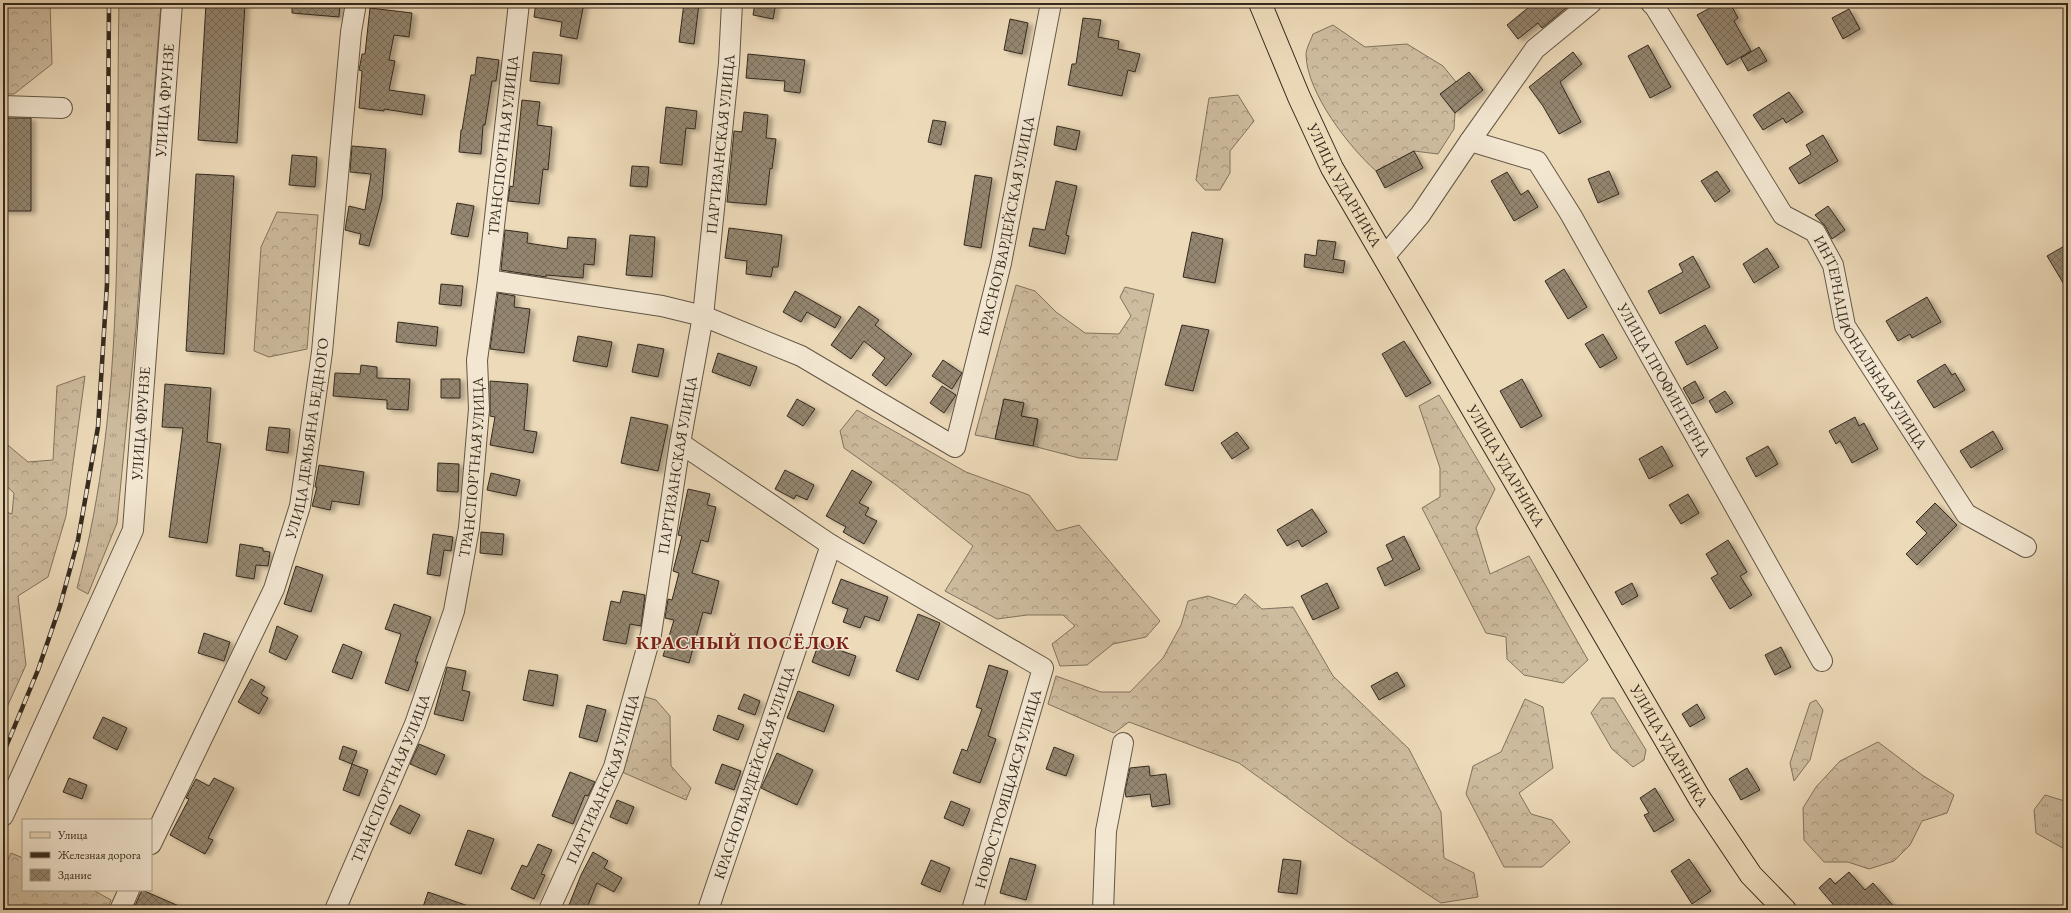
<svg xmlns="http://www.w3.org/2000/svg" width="2071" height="913" viewBox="0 0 2071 913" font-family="'EB Garamond',serif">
  <defs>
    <pattern id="grass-tufts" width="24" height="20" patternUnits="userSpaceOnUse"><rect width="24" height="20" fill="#cebc9f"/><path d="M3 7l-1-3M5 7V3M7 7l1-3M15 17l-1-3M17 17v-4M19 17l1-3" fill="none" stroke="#a89981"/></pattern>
    <pattern id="forest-crowns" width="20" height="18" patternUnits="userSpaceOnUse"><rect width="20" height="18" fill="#cebc9f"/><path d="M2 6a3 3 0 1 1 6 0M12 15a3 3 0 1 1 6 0" fill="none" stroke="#a89981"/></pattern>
    <pattern id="building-cross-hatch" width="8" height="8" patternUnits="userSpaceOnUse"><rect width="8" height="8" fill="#94866f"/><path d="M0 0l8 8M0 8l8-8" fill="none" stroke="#7a6e5b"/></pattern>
    <filter id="shadow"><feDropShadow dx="4.5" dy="2.5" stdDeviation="2" flood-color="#0004"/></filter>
  </defs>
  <rect width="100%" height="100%" fill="#eddab9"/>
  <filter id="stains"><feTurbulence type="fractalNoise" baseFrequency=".005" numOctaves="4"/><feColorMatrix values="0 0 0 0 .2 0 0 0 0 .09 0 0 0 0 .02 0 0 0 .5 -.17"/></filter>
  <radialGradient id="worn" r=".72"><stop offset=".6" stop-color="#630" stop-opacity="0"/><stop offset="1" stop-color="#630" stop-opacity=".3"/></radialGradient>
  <path fill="url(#grass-tufts)" stroke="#81735e" d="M119,3H161L136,328L117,523L88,594L77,588C128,399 115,196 119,3Z
    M2045,795L2068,802V851L2036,833L2034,810Z"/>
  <path fill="url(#forest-crowns)" stroke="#81735e" d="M3,3H50L52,64L14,94H3Z
    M1333,25L1365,47L1407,44L1443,66L1456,82L1441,94L1455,113L1454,129L1438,154L1414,151L1376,171C1349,147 1307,93 1306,55C1306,48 1311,40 1313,34Z
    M1238,95L1254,121L1230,151V173L1220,190H1205L1196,180L1209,98Z
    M277,212L318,215L307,349L269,357L254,351L261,247Z
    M1016,285L1035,291L1056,312L1085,333L1119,334L1131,316L1120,297L1125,287L1154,294L1117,460L1079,458L1033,446L1038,420L1021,416L1024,403L1004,399L995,439L975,435Z
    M85,376L66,516L48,577L18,596L26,665L3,716V511L12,514L14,493L3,483V441L28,462L53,460L57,386Z
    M1439,395L1495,489L1476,528L1490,574L1529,556L1588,660L1563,683L1524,675L1507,659L1506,637L1486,633L1422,508L1440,497V468L1419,406Z
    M857,410L966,472L1029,495L1057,531L1079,525L1160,621L1146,637L1113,644L1087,665L1060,666L1052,644L1075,626L1063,615H1027L997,619L945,591L973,546L896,485L844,448L840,431Z
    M1245,594L1262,609L1293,607L1333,676L1409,749L1441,812L1444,858L1474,873L1478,897L1441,903L1347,841L1239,763L1129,722L1114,733L1048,704L1056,676L1101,692H1130L1163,658L1181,625L1188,601L1208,596L1236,605Z
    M639,695L656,700L670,716L671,766L691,788L686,800L622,772Z
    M1602,698H1614L1646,750L1644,760L1633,767L1612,749L1591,713Z
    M1525,699L1543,707L1553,768L1519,793L1531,814L1552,820L1570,842L1542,867H1504L1466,794L1473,766L1501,752Z
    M1816,700L1823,710L1810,760L1794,781L1790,763L1810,703Z
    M1878,742L1922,775L1954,795L1947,813L1922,821L1910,845L1894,861L1869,869L1848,862H1824L1804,840L1803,808L1816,787L1840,761Z
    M11,853L23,858V890H93L111,900L107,910H3V870Z"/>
  <path fill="url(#building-cross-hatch)" stroke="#342a1e" filter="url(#shadow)" d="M206,3H245L237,143L198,140Z
    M292,3H340L339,17L292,13Z
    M536,3H584L577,39L560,36L562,22L534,17Z
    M684,3L699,4L694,44L679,42Z
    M755,3H776L773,19L753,15Z
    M1534,3H1572L1542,28L1538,23L1518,39L1507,25Z
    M1719,3H1730L1738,18L1734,21L1751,51L1727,65L1697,15Z
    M370,8L412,13L409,37L394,35L389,60L395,61L389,90L425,95L422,115L384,109V111L359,108L362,71L359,70L360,65L362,54H365Z
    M1849,9L1860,29L1843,39L1832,18Z
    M1083,18L1101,20L1098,37L1119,41L1118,49L1140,54L1135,72L1128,70L1122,96L1068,85L1072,64H1076Z
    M1010,19L1028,23L1022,54L1004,50Z
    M1648,45L1671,87L1650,98L1628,56Z
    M1759,47L1767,61L1748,71L1741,58Z
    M533,52L562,55L559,84L530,81Z
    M1573,52L1582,64L1560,82L1581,122L1559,134L1543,106L1529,87Z
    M748,54L805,60L800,93L784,91L785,81L746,78Z
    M477,57L499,60L496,81H492L485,125H483L481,154L459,152L461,130H462L471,75H475Z
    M1469,72L1483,90L1455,113L1440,94Z
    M1789,92L1803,112L1786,123L1783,118L1763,130L1753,115Z
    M522,100L540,102L537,125L552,127L548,170L543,169L539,204L508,201L510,186L513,187Z
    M666,107L697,111L695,129L686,128L682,165L660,163Z
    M744,112L768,115L766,138L776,139L772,169L770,168L766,205L727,202L734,131L742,132Z
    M3,118H31V211H3Z
    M933,120L946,122L941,145L928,142Z
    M1057,126L1080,131L1076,150L1054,145Z
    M1823,135L1838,161L1799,184L1789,168L1811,154L1806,145Z
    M352,146L386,149L382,198L369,246L359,244L361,234L345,230L349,206L365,210L371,174L350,172Z
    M1414,151L1423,168L1385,188L1376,171Z
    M292,155L317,157L315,187L289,185Z
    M632,166L649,167L647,187L630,186Z
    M1609,171L1619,194L1598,203L1588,179Z
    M1717,171L1730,191L1715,202L1701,181Z
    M1507,172L1521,195L1528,190L1538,207L1514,221L1491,181Z
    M196,174L234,176L224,354L186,351Z
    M975,175L992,178L981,248L964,245Z
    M1056,181L1077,186L1066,235L1069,236L1065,254L1029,246L1033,228L1045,230Z
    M457,203L474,206L468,237L451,234Z
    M1828,206L1845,230L1832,239L1825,226L1815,215Z
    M729,228L782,235L778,267H773L771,277L746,274L747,261L725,258Z
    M505,230L528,233L527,243L567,249L568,237L596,239L594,265L584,264L583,278L546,275V277L501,270Z
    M1192,232L1223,239L1215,283L1183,277Z
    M630,235L655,237L652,277L626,275Z
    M1318,240L1336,242L1333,259L1345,261L1343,273L1304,267L1305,254L1316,256Z
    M2068,244V291L2047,256Z
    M1767,248L1779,267L1754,283L1743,264Z
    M1693,256L1710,287L1660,314L1648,291L1683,272L1679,264Z
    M1564,269L1587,307L1568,319L1545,281Z
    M441,284L463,286L461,306L439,304Z
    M795,291L841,317L835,328L807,312L801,322L783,312Z
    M498,293L515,296L514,307L530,309L524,353L490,349Z
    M1927,297L1941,322L1912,338L1910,334L1898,341L1886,321Z
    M859,306L879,320L875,325L912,354L886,386L872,375L885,358L864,341L851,359L831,345Z
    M398,322L438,327L436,346L396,342Z
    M1182,325L1209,330L1193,391L1165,385Z
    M1705,325L1718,348L1687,365L1675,342Z
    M1603,334L1617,358L1600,368L1585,344Z
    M578,336L612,342L607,367L573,361Z
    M1404,341L1431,383L1406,397L1382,354Z
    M638,344L664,349L658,377L632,372Z
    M718,353L757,367L750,386L712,372Z
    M943,360L962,373L952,389L932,376Z
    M1945,364L1952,375L1955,373L1965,390L1934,408L1917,381Z
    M361,365L377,367V378L410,379L408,410L387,409V400L333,396L335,373L360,374Z
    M441,379H460V398H441Z
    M1522,379L1542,416L1521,428L1500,391Z
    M490,381L528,384L524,430L537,432L533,453L490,445L495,417L490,416Z
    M1695,381L1704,398L1692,404L1683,388Z
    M165,384L211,388L207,442L221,444L207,543L169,537L183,428L162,427Z
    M942,386L956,395L944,413L930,403Z
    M1725,391L1733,403L1716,413L1709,401Z
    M797,399L815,409L803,426L787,416Z
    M1004,399L1024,403L1021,416L1038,419L1033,446L995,439Z
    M631,417L668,425L658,471L621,463Z
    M1855,417L1859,426L1864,423L1878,449L1852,463L1840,441L1836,444L1829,431Z
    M269,427L290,429L288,453L266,450Z
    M1993,431L2003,449L1971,468L1960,451Z
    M1237,432L1249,448L1232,459L1221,443Z
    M1662,446L1673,466L1649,479L1639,459Z
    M1768,446L1778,464L1756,477L1746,458Z
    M438,463L459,464L458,492L437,491Z
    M319,465L364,472L359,505L332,501L330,510L312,506L317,487H315Z
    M785,470L814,485L807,500L796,495L794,499L775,489Z
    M852,470L872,482L859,503L869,508L865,515L877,521L864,544L843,532L846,527L826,516Z
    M491,473L520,480L516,496L487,490Z
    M688,489L710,494L707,505L716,507L708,542L701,540L692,573L719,581L711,614L703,612L689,663L663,656L674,620L665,618L668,599L672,600L679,573L673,571L682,536L678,535Z
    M1688,494L1699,513L1681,524L1669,505Z
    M1935,503L1957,525L1917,565L1906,554L1927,533L1916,522Z
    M1312,509L1327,532L1302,547L1298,540L1287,546L1277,530Z
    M481,532L504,534L502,555L480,553Z
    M433,534L453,537L451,551L444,550L440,576L427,574Z
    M1404,536L1420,569L1385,586L1377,568L1393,560L1386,545Z
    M1728,540L1747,572L1740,576L1752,595L1730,609L1711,578L1718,574L1706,554Z
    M240,544L263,548V551L270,552L268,566L256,565L254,579L236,576Z
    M296,566L323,575L311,612L284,604Z
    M841,579L888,597L879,621L865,616L860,628L843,622L848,609L832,603Z
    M1327,583L1339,608L1313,620L1301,596Z
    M1632,583L1638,596L1622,605L1615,592Z
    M623,591L645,595L641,626L630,624L626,644L603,640L611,601L620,603Z
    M394,604L431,617L415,662H418L408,691L385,683L401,634L385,629Z
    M918,614L940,623L918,680L896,671Z
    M277,626L298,636L286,660L269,652Z
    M204,633L230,642L224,661L198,653Z
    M819,643L856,656L849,676L812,662Z
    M343,644L362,652L352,679L332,672Z
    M1781,647L1791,667L1775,675L1765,655Z
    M989,665L1008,671L988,736L996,739L980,783L953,773L962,749L967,751L982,709L976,707Z
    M447,667L466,671L462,690L470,692L463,721L434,714Z
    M529,670L558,675L553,706L523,700Z
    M1397,672L1405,686L1379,700L1371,686Z
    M251,679L265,687L261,694L268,698L259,714L238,702Z
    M798,691L834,705L824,732L787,718Z
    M744,694L760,701L755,715L738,709Z
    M1697,704L1705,718L1690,727L1682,714Z
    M587,705L606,710L597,742L579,737Z
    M718,715L744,725L738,740L713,730Z
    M103,717L127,728L117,750L93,738Z
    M419,744L445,755L436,775L410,764Z
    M343,746L357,751L352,764L339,759Z
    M1054,747L1074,755L1066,776L1046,769Z
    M777,753L813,770L797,805L761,788Z
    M352,764L368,770L359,796L343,790Z
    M722,764L741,771L734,790L715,783Z
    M1149,766L1150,776L1166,774L1170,804L1152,807L1150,794L1126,797L1125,791L1130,768Z
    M1747,768L1760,790L1741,800L1729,779Z
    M570,772L595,782L588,796L585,795L573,824L552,816Z
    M69,778L87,785L82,799L63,792Z
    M214,778L234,788L208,838L213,840L205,854L170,835L189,799L186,798L196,779L209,786Z
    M1655,788L1674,820L1654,832L1644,815L1649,813L1640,798Z
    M617,800L634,807L627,824L610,817Z
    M951,801L970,809L963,826L944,818Z
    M400,805L420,815L410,834L390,824Z
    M468,830L494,839L481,874L455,865Z
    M538,844L552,850L541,874L545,875L534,899L511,889L522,865L527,867Z
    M593,852L608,861L604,868L622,878L614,892L597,883L586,910H567L581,875Z
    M1010,858L1036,865L1026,900L1000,893Z
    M1283,859L1301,861L1297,894L1278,892Z
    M1689,859L1711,891L1692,904L1671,871Z
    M931,860L950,868L940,892L921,884Z
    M1849,872L1865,890L1873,883L1897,910H1838L1819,888L1830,878L1835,884Z
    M142,890L188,910H133Z
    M428,892L474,908V910H422Z"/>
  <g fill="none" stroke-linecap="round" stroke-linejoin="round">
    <g stroke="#625645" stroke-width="22">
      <g id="minor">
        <path id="s1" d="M1651,3L1655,7L1783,215L1815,232L1833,265L1845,326L1966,514L2026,547"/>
        <path d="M3,106L62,108"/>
        <path id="s2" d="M1470,141L1537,161L1571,215L1822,661"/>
        <path d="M1384,257L1420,215L1470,141L1535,49L1591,3"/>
        <path id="s3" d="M488,280L662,306L703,316L801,356L955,447L1001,263L1051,3"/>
        <path d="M680,443L831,545L1043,668L972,910"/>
        <path id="s4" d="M3,816L133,530L172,3"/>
        <path id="s5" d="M151,844L274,589L300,506L322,352L351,32L356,3"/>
        <path d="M120,910L129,890"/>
        <path id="s6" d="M335,910L415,724L454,611L469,528L479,409L477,360L488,280L519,3"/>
        <path id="s7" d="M549,910L614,767L651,634L680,443L703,316L729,63L732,3"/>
        <path id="s8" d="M708,910L831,545"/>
        <path d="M1103,910L1106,831L1123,743"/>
      </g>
    </g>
    <g stroke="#342a1e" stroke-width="24">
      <g id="primary">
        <path id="s9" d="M1260,3L1299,97L1332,168L1700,799L1751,875L1785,910"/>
      </g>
    </g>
    <use href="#minor" stroke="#f3e7d2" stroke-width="20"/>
    <use href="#primary" stroke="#eddab9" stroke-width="22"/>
    <g stroke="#342a1e" stroke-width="4.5">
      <path id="rail" d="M3,754L38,670L60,606L78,540L98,427L107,284L109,3"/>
    </g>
    <use href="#rail" stroke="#f3e7d2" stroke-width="3" stroke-dasharray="9" stroke-linecap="butt"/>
  </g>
  <g text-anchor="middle" stroke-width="3" stroke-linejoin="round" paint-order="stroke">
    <g font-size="15" fill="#342a1e" stroke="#f3e7d2">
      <text dy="5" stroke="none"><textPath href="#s4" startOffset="745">УЛИЦА ФРУНЗЕ</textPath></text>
      <text dy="5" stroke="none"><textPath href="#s7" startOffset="790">ПАРТИЗАНСКАЯ УЛИЦА</textPath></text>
      <text dy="5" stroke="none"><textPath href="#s6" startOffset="791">ТРАНСПОРТНАЯ УЛИЦА</textPath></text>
      <text dy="5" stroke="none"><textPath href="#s9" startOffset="201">УЛИЦА УДАРНИКА</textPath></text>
      <text dy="5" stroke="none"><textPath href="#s3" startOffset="730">КРАСНОГВАРДЕЙСКАЯ УЛИЦА</textPath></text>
      <text dy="5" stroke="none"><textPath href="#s1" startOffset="411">ИНТЕРНАЦИОНАЛЬНАЯ УЛИЦА</textPath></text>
      <text dy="5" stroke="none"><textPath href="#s2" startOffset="323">УЛИЦА ПРОФИНТЕРНА</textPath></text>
      <text dy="5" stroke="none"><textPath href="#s4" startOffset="421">УЛИЦА ФРУНЗЕ</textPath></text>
      <text dy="5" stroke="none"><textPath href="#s5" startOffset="438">УЛИЦА ДЕМЬЯНА БЕДНОГО</textPath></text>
      <text dy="5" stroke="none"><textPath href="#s7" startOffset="466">ПАРТИЗАНСКАЯ УЛИЦА</textPath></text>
      <text dy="5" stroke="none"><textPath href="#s9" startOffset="525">УЛИЦА УДАРНИКА</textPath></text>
      <text dy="5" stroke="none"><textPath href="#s6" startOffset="467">ТРАНСПОРТНАЯ УЛИЦА</textPath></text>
      <text dy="5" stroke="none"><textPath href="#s9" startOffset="849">УЛИЦА УДАРНИКА</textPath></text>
      <text dy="5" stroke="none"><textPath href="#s8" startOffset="145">КРАСНОГВАРДЕЙСКАЯ УЛИЦА</textPath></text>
      <text dy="5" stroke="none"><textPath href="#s6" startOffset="143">ТРАНСПОРТНАЯ УЛИЦА</textPath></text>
      <text dy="5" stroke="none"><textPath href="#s7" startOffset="142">ПАРТИЗАНСКАЯ УЛИЦА</textPath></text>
      <text transform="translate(1008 789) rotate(-74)" y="5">НОВОСТРОЯЩАЯСЯ УЛИЦА</text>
    </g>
    <g font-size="19" font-weight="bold" letter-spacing="1" fill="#7a1f14" stroke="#f3e7d2">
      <text x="743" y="649">КРАСНЫЙ ПОСЁЛОК</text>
    </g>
  </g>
  <rect width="2071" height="913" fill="none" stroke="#eddab9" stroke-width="16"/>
  <rect x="4" y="4" width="2063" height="905" fill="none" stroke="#342a1e" stroke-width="2"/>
  <rect x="8" y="8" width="2055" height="897" fill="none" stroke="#342a1e"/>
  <rect x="22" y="819" width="130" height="72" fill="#f3e7d2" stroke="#a79b8a"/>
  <rect x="30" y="832" width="20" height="6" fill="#eddab9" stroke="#a79b8a"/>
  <text x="58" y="839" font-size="12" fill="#342a1e">Улица</text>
  <rect x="30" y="852" width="20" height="6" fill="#342a1e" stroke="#a79b8a"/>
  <text x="58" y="859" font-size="12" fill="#342a1e">Железная дорога</text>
  <rect x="30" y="869" width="20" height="12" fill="url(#building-cross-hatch)" stroke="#a79b8a"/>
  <text x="58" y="879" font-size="12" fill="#342a1e">Здание</text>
  <rect width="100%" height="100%" filter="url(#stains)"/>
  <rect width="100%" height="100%" fill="url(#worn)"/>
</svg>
